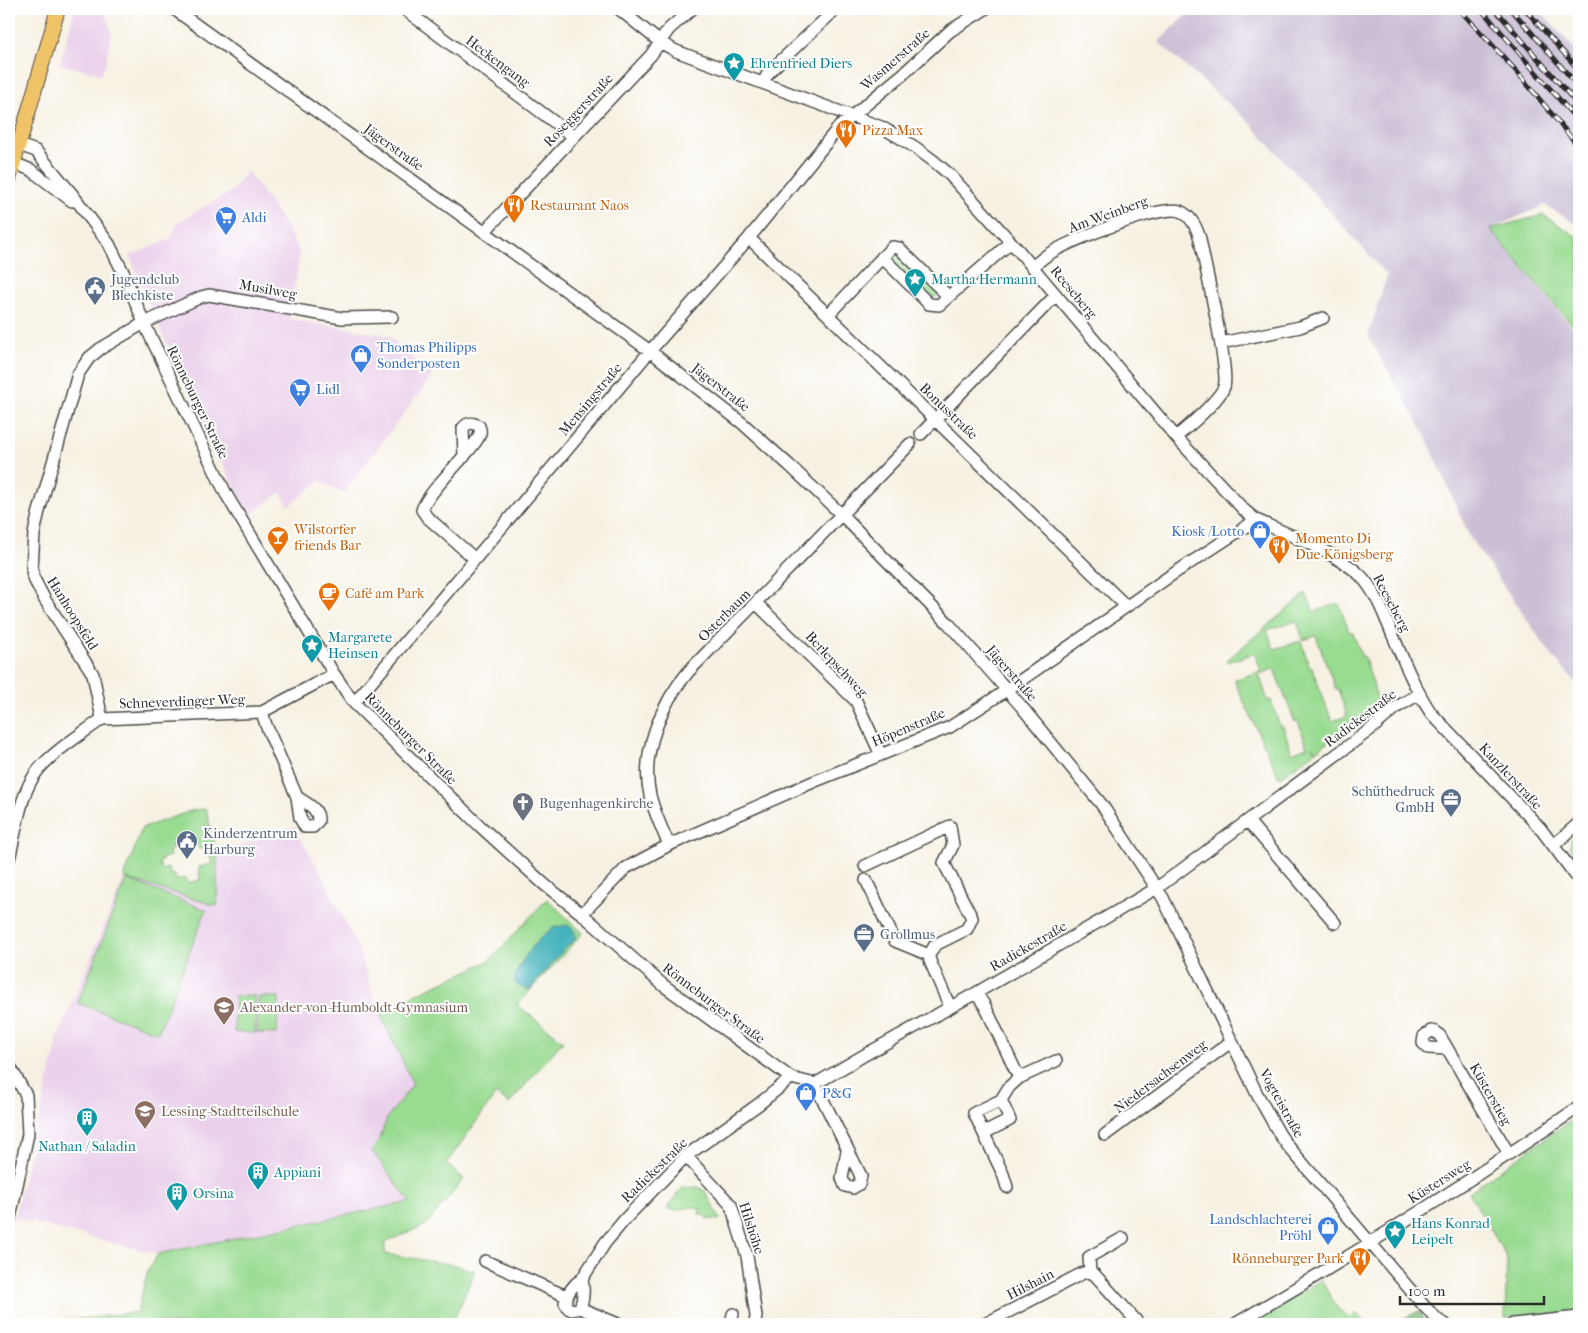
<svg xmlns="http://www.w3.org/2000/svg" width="1588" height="1333" viewBox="0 0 1588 1333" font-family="'IM FELL French Canon',serif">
  <rect width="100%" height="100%" fill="#fff"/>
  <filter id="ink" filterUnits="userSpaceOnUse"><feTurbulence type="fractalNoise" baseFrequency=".02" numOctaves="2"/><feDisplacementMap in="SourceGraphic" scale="10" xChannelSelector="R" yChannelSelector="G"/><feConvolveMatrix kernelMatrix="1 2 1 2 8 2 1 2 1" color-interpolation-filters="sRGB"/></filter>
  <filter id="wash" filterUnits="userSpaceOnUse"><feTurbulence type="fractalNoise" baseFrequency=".0096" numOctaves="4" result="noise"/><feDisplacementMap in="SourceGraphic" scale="20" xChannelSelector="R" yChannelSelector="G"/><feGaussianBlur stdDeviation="1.12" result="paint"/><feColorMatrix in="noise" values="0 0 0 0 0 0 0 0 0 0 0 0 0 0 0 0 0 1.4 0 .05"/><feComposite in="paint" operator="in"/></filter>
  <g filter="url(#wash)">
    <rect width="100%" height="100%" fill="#f6f1e2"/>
    <path fill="#ebd1eb" d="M75,9H102L108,21L112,33L106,61L101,74L60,64Z
      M247,171L282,220L300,253L289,319L387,335L433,375L343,494L320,480L289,506L280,493L250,515L225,468L181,375L152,311L130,256L170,239L178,222L231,192Z
      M294,827L322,875L357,946L379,1011L413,1084L387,1118L380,1138L372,1151L410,1202L158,1254L14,1218L58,1042L56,1041L124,878L217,906V853Z"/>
    <path fill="#cbbfd5" d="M1193,9H1539L1579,54V226L1545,205L1490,229L1579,336V685L1553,657L1470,538L1425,434L1368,336L1387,275L1249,122L1158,42Z"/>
    <path fill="#9adb92" stroke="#62835e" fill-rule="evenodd" d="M1543,215L1579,238V333L1490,229Z
      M896,250L939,293L930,302L887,259Z
      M1306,593L1314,612L1338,603L1340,606L1349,632L1352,631L1362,657L1364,656L1373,683L1378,704L1316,751L1312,746L1315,752L1279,778L1234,680L1261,671L1255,653L1228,662L1227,660ZM1297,621L1303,640L1316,636L1336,690L1338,689L1347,716L1332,721L1312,668H1310L1301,641L1274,649L1267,630ZM1274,669L1295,722L1298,721L1307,747L1292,753L1283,726L1280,727L1271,700L1268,701L1259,674Z
      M206,809L217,853V906L124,878L142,828L194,810ZM196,840L199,849L208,847L212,864L199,867L200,880L188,883L186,878L176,880L174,874L170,875L168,868L161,870L159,862L162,861L161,859L170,856L169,851L172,849V846Z
      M1579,830V859L1569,848L1572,837Z
      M126,879L206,910L158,1033L78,1003Z
      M547,899L583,933L517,1005L563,1041L509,1104L496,1094L446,1164L464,1179L426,1225L385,1242V1254L455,1265L475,1271L452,1324H37L137,1312L148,1270L158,1254L410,1202L372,1151L380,1138L387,1118L413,1084L379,1011L489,961Z
      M235,996H256L255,1033L234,1032Z
      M259,997H279L277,1034L257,1033Z
      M1579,1115V1313L1505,1318L1507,1258L1469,1192Z
      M698,1187L705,1191L720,1219L719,1220L707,1219L705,1215L699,1214L700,1208C686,1205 679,1213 667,1209L675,1197L683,1188Z
      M1321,1280L1338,1309L1351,1319L1356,1313L1366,1324H1255L1259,1318Z"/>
    <path fill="#7bbb7c" stroke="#537354" d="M1420,1311L1426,1324H1391L1419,1311Z"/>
    <path fill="#41b1bb" stroke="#366e73" d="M567,925L572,928L576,935L574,941L564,949L530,989H524L515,983C511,970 542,932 555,927C559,926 564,926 567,925Z"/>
  </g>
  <g filter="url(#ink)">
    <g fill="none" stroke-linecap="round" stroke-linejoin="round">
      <g stroke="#494946" stroke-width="14">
        <path id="minor" d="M174,9L650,351L742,423L789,465L841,514L948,623L1021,706L1102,805L1163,898L1257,1094L1280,1135L1288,1146L1424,1306L1439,1321L1445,1324
          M404,9L574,137
          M619,9L660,42L676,51L881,127C906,140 929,156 949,174L1019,251L1176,437L1244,510L1256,520C1285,533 1337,553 1360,575C1373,588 1381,607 1388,624C1401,654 1413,686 1431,713L1540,828L1579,880
          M763,83L767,75L772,69L836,9
          M19,145L36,151L72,194L109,244L125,276L144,323L226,494L334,674L354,703L481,827L545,885L582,914L663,985L791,1078
          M14,163L31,170L72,201
          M485,231L651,55L669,29L692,9
          M749,238L1126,606
          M882,257L929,304L939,305L1011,242
          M1033,267C1039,261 1046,255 1054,251C1073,240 1161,204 1180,211C1191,216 1197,228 1200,239C1204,262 1230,371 1224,387C1219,400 1188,427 1176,437
          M828,315L892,247L899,248L948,296
          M1221,343L1300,327L1323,318
          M921,434L1056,295
          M464,457L463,428C468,422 472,422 479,426C480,429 481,431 480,433C479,439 473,445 470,449C457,465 427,494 422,510L427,517L475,559
          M756,603L856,701L881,755
          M354,703L650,351L749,238L839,127L902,75L950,31L985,9
          M262,712L266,725L297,797L300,818L305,827H313L318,821C319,808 307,804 297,797
          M102,719L93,674L45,600L33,577L32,568L34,534L38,515L78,374L89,358L100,349L144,323L201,297L209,295L342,318L392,317
          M102,719L262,712L334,674
          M1248,821L1335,923
          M669,845C662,829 654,812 650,795C640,753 662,702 689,671L910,444
          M1554,845L1579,823
          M9,859C16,832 20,791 39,769C55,750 82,734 102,719
          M865,866L950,826L953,845L944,863L972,918L967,929L935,945L929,955L895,941L866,880
          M582,914L626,868L669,845L813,782L950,727L1007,690L1170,576L1256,520
          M929,955L930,961L950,1007
          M976,993L985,1006L1019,1078
          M1447,1049L1428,1048L1423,1043L1424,1036L1431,1031L1436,1032L1440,1036L1509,1154
          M9,1065L26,1095L28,1134L9,1222
          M815,1084L861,1176L859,1184L853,1188L845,1186L842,1178L847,1151
          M984,1133L1010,1120L1001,1100
          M1105,1135L1232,1041
          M686,1156L731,1205L747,1256L756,1316L755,1324
          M1007,1187L1003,1174L974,1113L1001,1100L1009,1087L1019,1078L1056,1061
          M485,1261L566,1296
          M1090,1272L1089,1257L1123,1238
          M582,1279C584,1289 584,1298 580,1308L572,1310L568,1308L565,1303C567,1293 574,1284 582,1279L605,1243L626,1218L686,1156L759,1104L791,1078L815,1084L868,1053L976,993L1157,888L1371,729L1397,707L1419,694
          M580,1308L618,1324
          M731,1324L733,1314
          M985,1324L1083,1273L1090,1272L1095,1275L1139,1324
          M1235,1324C1352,1256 1467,1183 1579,1107
          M1513,1324L1579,1317"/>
      </g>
      <g stroke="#494946" stroke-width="16">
        <path id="major" d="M9,179L58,9"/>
      </g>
      <use href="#minor" stroke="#fff" stroke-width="11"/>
      <use href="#major" stroke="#f1c369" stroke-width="14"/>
      <g stroke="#2b2b2b" stroke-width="5">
        <path id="rail" d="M1459,9L1518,73L1579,147
          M1481,9L1579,122
          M1495,9L1579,106
          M1511,9L1579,87
          M1525,9L1579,70"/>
      </g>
      <use href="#rail" stroke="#fff" stroke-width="3" stroke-dasharray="9" stroke-linecap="butt"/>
    </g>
  </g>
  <defs>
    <g id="sight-pin" transform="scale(1.125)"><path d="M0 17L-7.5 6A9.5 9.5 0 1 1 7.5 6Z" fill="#0f9aa8" stroke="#fff"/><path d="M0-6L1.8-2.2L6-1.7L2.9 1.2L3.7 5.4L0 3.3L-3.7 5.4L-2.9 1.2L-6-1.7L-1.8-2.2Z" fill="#fff"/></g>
    <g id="restaurant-pin" transform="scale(1.125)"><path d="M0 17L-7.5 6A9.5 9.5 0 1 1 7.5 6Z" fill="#e8710a" stroke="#fff"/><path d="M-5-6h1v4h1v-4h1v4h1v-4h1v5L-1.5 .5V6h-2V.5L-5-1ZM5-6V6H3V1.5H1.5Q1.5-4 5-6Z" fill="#fff"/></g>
    <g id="supermarket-pin" transform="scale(1.125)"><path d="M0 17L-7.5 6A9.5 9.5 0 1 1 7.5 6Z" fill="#3f7fe0" stroke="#fff"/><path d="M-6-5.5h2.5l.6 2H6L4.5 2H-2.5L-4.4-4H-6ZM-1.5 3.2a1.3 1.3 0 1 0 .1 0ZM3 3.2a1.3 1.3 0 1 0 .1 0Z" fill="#fff"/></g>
    <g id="civic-pin" transform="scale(1.125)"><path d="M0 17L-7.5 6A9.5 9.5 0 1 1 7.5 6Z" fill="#5c6f8a" stroke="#fff"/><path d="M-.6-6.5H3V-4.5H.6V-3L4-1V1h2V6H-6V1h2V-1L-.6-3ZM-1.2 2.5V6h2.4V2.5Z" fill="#fff"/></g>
    <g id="shop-pin" transform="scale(1.125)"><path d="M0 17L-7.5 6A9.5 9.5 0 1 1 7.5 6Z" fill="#3f7fe0" stroke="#fff"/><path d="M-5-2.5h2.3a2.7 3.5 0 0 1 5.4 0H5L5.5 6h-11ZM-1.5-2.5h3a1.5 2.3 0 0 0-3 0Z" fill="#fff"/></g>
    <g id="bar-pin" transform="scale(1.125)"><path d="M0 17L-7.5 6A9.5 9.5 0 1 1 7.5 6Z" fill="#e8710a" stroke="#fff"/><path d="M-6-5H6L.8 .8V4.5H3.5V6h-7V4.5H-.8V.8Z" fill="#fff"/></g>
    <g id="cafe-pin" transform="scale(1.125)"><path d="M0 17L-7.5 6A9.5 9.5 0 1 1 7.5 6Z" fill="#e8710a" stroke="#fff"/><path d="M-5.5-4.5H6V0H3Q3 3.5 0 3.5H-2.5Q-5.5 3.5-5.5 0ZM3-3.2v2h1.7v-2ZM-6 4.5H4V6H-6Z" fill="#fff"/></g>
    <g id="office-pin" transform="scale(1.125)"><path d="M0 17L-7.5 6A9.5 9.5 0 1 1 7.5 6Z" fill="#5c6f8a" stroke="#fff"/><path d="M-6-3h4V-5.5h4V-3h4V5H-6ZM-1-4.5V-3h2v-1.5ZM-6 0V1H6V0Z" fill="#fff"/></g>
    <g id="church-pin" transform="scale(1.125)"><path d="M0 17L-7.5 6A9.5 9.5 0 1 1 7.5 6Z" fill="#6b7280" stroke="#fff"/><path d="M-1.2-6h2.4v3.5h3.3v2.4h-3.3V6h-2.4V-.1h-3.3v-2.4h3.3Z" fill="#fff"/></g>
    <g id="school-pin" transform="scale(1.125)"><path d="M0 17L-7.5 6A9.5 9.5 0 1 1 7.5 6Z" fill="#8d6e63" stroke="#fff"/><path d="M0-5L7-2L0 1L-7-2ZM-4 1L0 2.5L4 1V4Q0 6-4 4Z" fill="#fff"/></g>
    <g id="building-pin" transform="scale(1.125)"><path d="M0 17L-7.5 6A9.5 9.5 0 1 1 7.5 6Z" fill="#0f9aa8" stroke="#fff"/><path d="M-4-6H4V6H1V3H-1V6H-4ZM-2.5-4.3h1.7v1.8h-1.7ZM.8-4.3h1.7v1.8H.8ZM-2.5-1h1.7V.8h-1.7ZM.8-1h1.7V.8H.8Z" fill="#fff"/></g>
  </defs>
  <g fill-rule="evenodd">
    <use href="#sight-pin" x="734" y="63"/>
    <use href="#restaurant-pin" x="846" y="130"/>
    <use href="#restaurant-pin" x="514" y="205"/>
    <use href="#supermarket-pin" x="226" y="217"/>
    <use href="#sight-pin" x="915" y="279"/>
    <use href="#civic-pin" x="95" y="287"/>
    <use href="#shop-pin" x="361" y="355"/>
    <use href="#supermarket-pin" x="300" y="389"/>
    <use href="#shop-pin" x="1260" y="531"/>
    <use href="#bar-pin" x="278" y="537"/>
    <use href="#restaurant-pin" x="1279" y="546"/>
    <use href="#cafe-pin" x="329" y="593"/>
    <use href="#sight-pin" x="312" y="645"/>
    <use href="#office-pin" x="1451" y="799"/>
    <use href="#church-pin" x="523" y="803"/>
    <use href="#civic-pin" x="187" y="841"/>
    <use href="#office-pin" x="864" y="934"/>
    <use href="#school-pin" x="224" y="1007"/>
    <use href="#shop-pin" x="806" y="1093"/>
    <use href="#school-pin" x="145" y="1111"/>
    <use href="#building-pin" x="87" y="1118"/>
    <use href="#building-pin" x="258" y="1172"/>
    <use href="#building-pin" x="177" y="1193"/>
    <use href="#shop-pin" x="1328" y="1227"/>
    <use href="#sight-pin" x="1395" y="1231"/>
    <use href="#restaurant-pin" x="1360" y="1258"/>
  </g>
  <g text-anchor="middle" stroke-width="4" stroke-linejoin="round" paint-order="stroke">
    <g font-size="14" fill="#2b2b2b" stroke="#fff">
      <text transform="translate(895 59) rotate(-41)" y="5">Wasmerstraße</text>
      <text transform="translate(498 61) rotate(37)" y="5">Heckengang</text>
      <text transform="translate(578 110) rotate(-47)" y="5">Roseggerstraße</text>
      <text transform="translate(394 147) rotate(36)" y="5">Jägerstraße</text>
      <text transform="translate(1108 214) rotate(-20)" y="5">Am Weinberg</text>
      <text transform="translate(268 289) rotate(10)" y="5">Musilweg</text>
      <text transform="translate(1074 292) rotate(50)" y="5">Reeseberg</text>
      <text transform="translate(721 387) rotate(38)" y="5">Jägerstraße</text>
      <text transform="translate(590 399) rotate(-50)" y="5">Mensingstraße</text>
      <text transform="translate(198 402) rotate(64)" y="5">Rönneburger Straße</text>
      <text transform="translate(949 411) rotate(44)" y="5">Bonusstraße</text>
      <text transform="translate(1392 603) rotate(62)" y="5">Reeseberg</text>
      <text transform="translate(73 613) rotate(58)" y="5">Hanhoopsfeld</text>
      <text transform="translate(724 615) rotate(-45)" y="5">Osterbaum</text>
      <text transform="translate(837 664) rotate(47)" y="5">Berlepschweg</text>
      <text transform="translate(1012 673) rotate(49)" y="5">Jägerstraße</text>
      <text transform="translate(182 701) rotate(-2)" y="5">Schneverdinger Weg</text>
      <text transform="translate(1360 718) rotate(-37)" y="5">Radickestraße</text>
      <text transform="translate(908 727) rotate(-23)" y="5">Höpenstraße</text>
      <text transform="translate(411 738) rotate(45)" y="5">Rönneburger Straße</text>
      <text transform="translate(1511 776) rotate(47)" y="5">Kanzlerstraße</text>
      <text transform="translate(1028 946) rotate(-30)" y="5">Radickestraße</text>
      <text transform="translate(714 1003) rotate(37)" y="5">Rönneburger Straße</text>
      <text transform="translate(1160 1076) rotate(-37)" y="5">Niedersachsenweg</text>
      <text transform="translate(1491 1094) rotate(60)" y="5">Küsterstieg</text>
      <text transform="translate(1282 1103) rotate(61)" y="5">Vogteistraße</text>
      <text transform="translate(654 1170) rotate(-44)" y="5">Radickestraße</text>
      <text transform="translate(1439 1181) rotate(-32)" y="5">Küstersweg</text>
      <text transform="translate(752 1228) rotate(72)" y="5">Hilshöhe</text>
      <text transform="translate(1030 1284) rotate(-27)" y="5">Hilshain</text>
    </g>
    <g font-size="14" fill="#0d838f" stroke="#fff" text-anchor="start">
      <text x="750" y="68">Ehrenfried Diers</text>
      <text x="931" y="284">Martha Hermann</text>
      <text x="328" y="642">Margarete<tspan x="328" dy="16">Heinsen</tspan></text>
      <text x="87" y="1151" text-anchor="middle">Nathan / Saladin</text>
      <text x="274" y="1177">Appiani</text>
      <text x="193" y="1198">Orsina</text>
      <text x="1411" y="1228">Hans Konrad<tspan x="1411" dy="16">Leipelt</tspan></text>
    </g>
    <g font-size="14" fill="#c56008" stroke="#fff" text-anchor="start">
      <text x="862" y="135">Pizza Max</text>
      <text x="530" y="210">Restaurant Naos</text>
      <text x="294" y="534">Wilstorfer<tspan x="294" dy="16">friends Bar</tspan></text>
      <text x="1295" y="543">Momento Di<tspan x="1295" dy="16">Due Königsberg</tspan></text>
      <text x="345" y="598">Café am Park</text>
      <text x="1344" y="1263" text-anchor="end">Rönneburger Park</text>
    </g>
    <g font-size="14" fill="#366cbe" stroke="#fff" text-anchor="start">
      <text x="242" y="222">Aldi</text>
      <text x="377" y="352">Thomas Philipps<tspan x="377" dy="16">Sonderposten</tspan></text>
      <text x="316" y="394">Lidl</text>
      <text x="1244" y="536" text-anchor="end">Kiosk /Lotto</text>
      <text x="822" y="1098">P&amp;G</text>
      <text x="1312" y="1224" text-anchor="end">Landschlachterei<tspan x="1312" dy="16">Pröhl</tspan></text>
    </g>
    <g font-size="14" fill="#4e5e75" stroke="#fff" text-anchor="start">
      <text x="111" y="284">Jugendclub<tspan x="111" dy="16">Blechkiste</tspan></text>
      <text x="1435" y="796" text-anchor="end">Schüthedruck<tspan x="1435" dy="16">GmbH</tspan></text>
      <text x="203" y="838">Kinderzentrum<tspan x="203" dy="16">Harburg</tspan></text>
      <text x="880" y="939">Grollmus</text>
    </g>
    <g font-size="14" fill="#5b616d" stroke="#fff" text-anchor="start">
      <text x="539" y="808">Bugenhagenkirche</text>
    </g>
    <g font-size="14" fill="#785e54" stroke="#fff" text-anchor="start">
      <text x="240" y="1012">Alexander-von-Humboldt-Gymnasium</text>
      <text x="161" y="1116">Lessing-Stadtteilschule</text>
    </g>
  </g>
  <rect width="1588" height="1333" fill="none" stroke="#fff" stroke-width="30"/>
  <path d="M1400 1296v8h144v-8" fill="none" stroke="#2b2b2b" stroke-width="2.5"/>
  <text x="1408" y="1296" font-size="15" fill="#2b2b2b" stroke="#ffffff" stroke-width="4" paint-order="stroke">100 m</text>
</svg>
